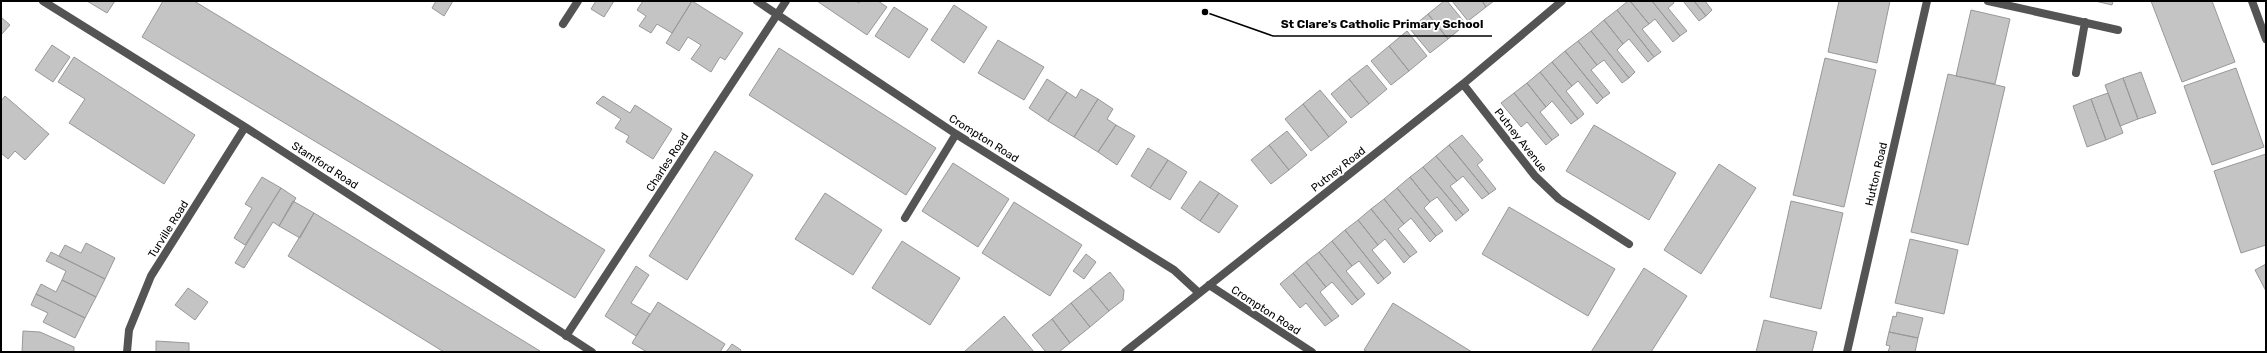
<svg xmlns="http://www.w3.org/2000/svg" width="2267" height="353" viewBox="0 0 2267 353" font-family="Rubik,sans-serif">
  <rect width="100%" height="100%" fill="#fff"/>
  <path fill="#c4c4c4" stroke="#989898" d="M87,1H115L107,13Z
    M163,1H194L605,250L575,298L142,37Z
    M436,1H453L444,16L432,8Z
    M596,1H614L604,17L591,9Z
    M643,1H692L672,33L657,24L651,33L639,26L646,16L637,10Z
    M692,1L743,33L725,60L720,57L711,72L691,59L701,45L688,37L679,51L666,43Z
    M817,1H856L859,3L860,1H878L887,7L867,35Z
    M1444,1H1447L1466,24L1448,39L1428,14Z
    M1452,1H1482L1486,7L1468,21Z
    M1482,1H1494L1486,7Z
    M1628,1H1630L1649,24L1642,29L1661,52L1654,57L1617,10Z
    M1630,1H1652L1680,36L1673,42L1655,19L1649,24Z
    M1652,1H1673L1674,3L1668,8L1687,31L1680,36Z
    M1683,1H1694L1706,16L1699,21Z
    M1694,1H1705L1712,10L1706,16Z
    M1839,1H1890L1877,63L1828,52Z
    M2095,1H2113L2112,5Z
    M2151,1H2212L2235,62L2182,82Z
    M954,5L987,27L964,63L931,40Z
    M894,7L928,29L909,58L875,36Z
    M1617,10L1654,57L1648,62L1629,39L1623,44L1604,20Z
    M1971,10L2010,19L1995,84L1956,76Z
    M1428,14L1448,39L1430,53L1410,29Z
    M1,17L10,25L1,35Z
    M1604,20L1623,44L1617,50L1635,72L1629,78L1591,31Z
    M1407,31L1427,56L1409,71L1389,46Z
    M1591,31L1629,78L1622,83L1604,60L1597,65L1578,41Z
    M998,40L1044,67L1024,100L978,73Z
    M1578,41L1597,65L1591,70L1610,93L1603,98L1565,51Z
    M52,45L70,57L53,82L35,70Z
    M1389,46L1409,71L1391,85L1371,61Z
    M779,48L936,148L906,195L749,95Z
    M1565,51L1603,98L1597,104L1578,81L1572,86L1552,62Z
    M74,57L195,135L164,184L69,123L85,99L58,82Z
    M1825,58L1876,70L1844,207L1793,195Z
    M1552,62L1572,86L1566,91L1584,114L1578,119L1540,72Z
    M1367,65L1387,89L1369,104L1349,79Z
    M2236,68L2264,147L2212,165L2184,86Z
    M1540,72L1578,119L1571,124L1552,101L1546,107L1527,83Z
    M2141,72L2156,113L2138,119L2123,78Z
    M1948,74L2005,87L1968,245L1911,232Z
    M2123,78L2138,119L2120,126L2105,85Z
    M1047,79L1067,92L1048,121L1029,108Z
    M1349,79L1369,104L1351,118L1331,94Z
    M1527,83L1546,107L1540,112L1559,135L1552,140L1514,93Z
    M1081,89L1098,99L1074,137L1048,121L1067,92L1076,98Z
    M1320,90L1347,122L1329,137L1303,104Z
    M1514,93L1552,140L1546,145L1527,122L1521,127L1501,103Z
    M2108,93L2123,133L2106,140L2091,99Z
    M5,96L49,134L25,160L15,151L8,159L1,153V101Z
    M603,96L630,113L635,105L672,129L653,159L626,142L629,136L615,128L621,119L596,103Z
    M1098,99L1113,109L1107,119L1116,125L1098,152L1074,137Z
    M2091,99L2106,140L2087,147L2073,106Z
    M1303,104L1329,137L1311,151L1285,119Z
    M1116,125L1135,136L1117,165L1098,152Z
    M1594,125L1676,173L1649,220L1566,171Z
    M1287,131L1307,155L1289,170L1269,145Z
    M1462,135L1483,160L1477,165L1496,189L1489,194L1449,145Z
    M1269,145L1289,170L1271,184L1251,160Z
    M1449,145L1489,194L1482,199L1463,176L1457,181L1436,156Z
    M1148,148L1168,160L1150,188L1131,176Z
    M715,151L753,175L687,280L649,256Z
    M2266,154V245L2241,253L2214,171Z
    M1436,156L1457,181L1450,186L1469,210L1463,215L1423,167Z
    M1168,160L1187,172L1170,200L1150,188Z
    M953,163L1009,199L978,247L922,211Z
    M1719,164L1756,188L1701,274L1664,250Z
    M1423,167L1463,215L1456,221L1437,197L1430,202L1410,177Z
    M262,177L281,188L245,245L234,238L252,208L245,204Z
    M1410,177L1430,202L1424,208L1443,231L1436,236L1397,188Z
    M1200,181L1219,193L1200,221L1181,208Z
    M281,188L296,198L279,226L273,222L244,268L235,263Z
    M1397,188L1436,236L1430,242L1411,218L1404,224L1384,199Z
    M825,193L882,230L853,275L795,239Z
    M1219,193L1238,206L1219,233L1200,221Z
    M1384,199L1404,224L1398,229L1417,252L1410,257L1371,209Z
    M293,201L314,213L300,238L279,226Z
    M1791,201L1843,213L1821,309L1770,297Z
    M1014,202L1082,245L1050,296L982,253Z
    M1509,207L1615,269L1588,316L1482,254Z
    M1371,209L1410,257L1404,263L1385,239L1378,245L1358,220Z
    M314,213L540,351L539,352H444L288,256Z
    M1358,220L1378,245L1372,250L1391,273L1384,279L1345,230Z
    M1345,230L1384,279L1378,284L1359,261L1352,266L1332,241Z
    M1910,239L1958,250L1944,314L1895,303Z
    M902,241L960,278L930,325L872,288Z
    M1332,241L1352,266L1346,271L1365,294L1358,300L1319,252Z
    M86,243L115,258L105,279L59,256L65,245L81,253Z
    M51,252L105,279L96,297L62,280L66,271L46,261Z
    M1319,252L1358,300L1352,305L1332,282L1326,287L1306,262Z
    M1086,254L1096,262L1084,279L1073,271Z
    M1306,262L1326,287L1320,292L1339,316L1332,321L1293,273Z
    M2266,264V291L2255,270Z
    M636,266L649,275L631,303L650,314L636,336L605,316Z
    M1644,268L1687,296L1651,352H1591Z
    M1110,272L1124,290L1123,300L1109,311L1090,288Z
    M1293,273L1332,321L1325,326L1306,303L1300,308L1280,284Z
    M62,280L96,297L85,318L36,294L41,284L56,292Z
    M188,288L208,302L195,320L175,305Z
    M1090,288L1109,311L1090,327L1071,303Z
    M36,294L85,318L75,338L43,322L48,313L31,305Z
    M658,302L725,344L720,352H647L632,343Z
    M1071,303L1090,327L1070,343L1052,319Z
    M1393,303L1472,352H1368L1364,350Z
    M1897,312L1923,318L1918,338L1889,332L1893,316L1896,317Z
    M1004,316L1034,352H964Z
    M1052,319L1070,343L1059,352H1046L1032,335Z
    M1764,320L1817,332L1812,352H1756Z
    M23,331L40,332L74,347V352H22Z
    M1889,332L1918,338L1915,352H1888L1890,346L1886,345Z
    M156,341L189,343V352H156Z
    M732,344L741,350L740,352H726Z"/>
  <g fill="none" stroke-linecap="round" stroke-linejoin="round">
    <path stroke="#545454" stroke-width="8" d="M43,1L245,127L592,352
      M757,1L956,134L1174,270L1199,293
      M1988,1L2118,30
      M2252,1L2266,39
      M563,24L578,1
      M2076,73L2085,22
      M1463,84L1535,176L1559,199L1629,244
      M905,218L956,134
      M1209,285L1312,352
      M566,336L786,1
      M127,352L129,330L151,276L245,127
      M1125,352L1463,84L1562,1
      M1847,352L1927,1"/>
  </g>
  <g text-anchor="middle" stroke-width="4" stroke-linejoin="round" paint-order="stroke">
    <g font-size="11" fill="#000" stroke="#fff">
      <text transform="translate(984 138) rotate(32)" y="4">Crompton Road</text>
      <text transform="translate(1521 140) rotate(52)" y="4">Putney Avenue</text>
      <text transform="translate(667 162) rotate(-57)" y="4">Charles Road</text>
      <text transform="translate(325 165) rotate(33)" y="4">Stamford Road</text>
      <text transform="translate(1338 169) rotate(-38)" y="4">Putney Road</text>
      <text transform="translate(1876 174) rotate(-77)" y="4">Hutton Road</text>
      <text transform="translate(168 229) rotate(-58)" y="4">Turville Road</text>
      <text transform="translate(1266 310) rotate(33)" y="4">Crompton Road</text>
    </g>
  </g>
  <path fill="none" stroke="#000" stroke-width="1.5" d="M1205 12L1273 36H1492"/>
  <circle fill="#000" stroke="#fff" stroke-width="1.5" cx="1205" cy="12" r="4"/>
  <g font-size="12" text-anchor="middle" font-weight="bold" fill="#000" stroke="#fff" stroke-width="4" stroke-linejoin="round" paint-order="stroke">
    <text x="1382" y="28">St Clare's Catholic Primary School</text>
  </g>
  <rect width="2267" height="353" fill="none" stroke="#000000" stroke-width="4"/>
</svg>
